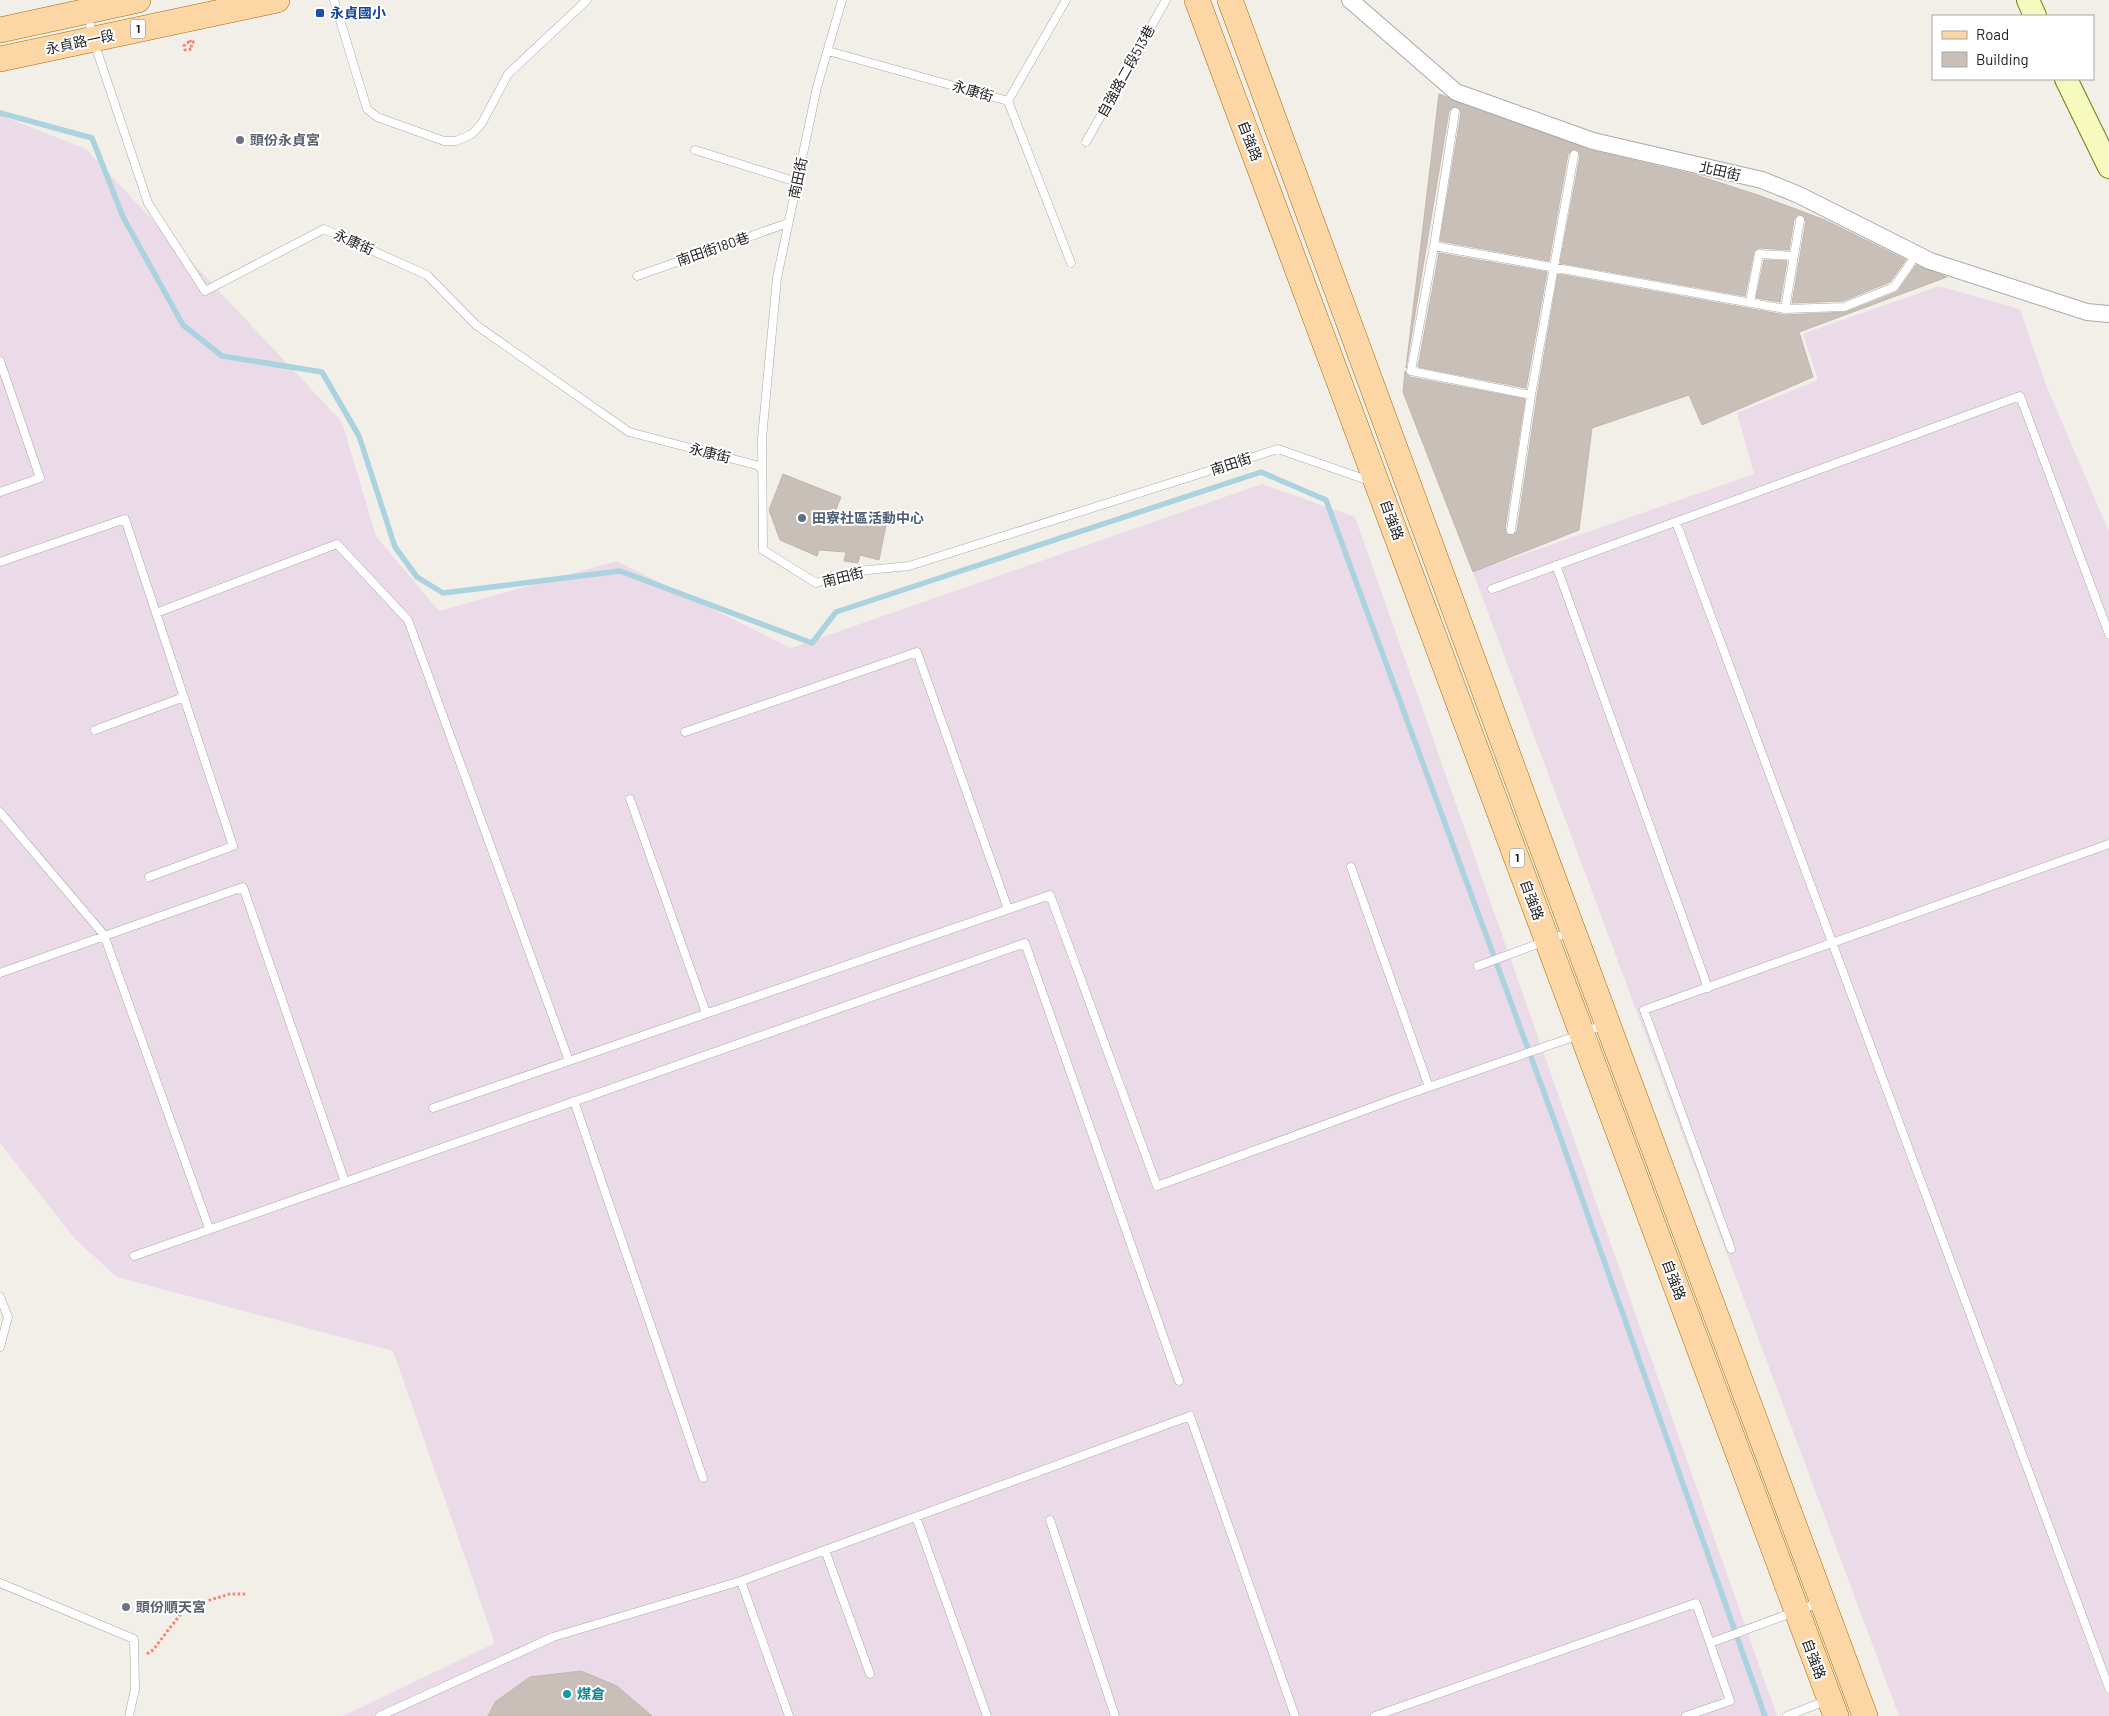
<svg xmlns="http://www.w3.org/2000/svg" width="2109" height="1716" viewBox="0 0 2109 1716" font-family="Barlow,'Noto Sans TC',sans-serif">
  <rect width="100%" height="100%" fill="#f2efe9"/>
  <path fill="#ebdbe8" d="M0,115L86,149L342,422L376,536L439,611L617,561L791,648L1262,484L1355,517L1777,1716H343L495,1643L393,1351L117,1277L75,1239L0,1143Z
    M1939,286L2020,309L2046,385L2109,532V1716H1899L1473,572L1754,474L1737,413L1818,380L1803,334Z"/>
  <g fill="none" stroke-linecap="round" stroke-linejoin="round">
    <path stroke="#aad3df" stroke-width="5.5" d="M0,113L92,138L123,217L183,325L222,356L322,372L359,436L395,547L417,577L443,593L620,571L812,643L836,612L1261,472L1326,500L1556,1125L1765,1716"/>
  </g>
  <path fill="#c7bfb8" stroke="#c4b6ab" d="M1439,94L1590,150L1696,175L1761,196L1825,220L1906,260L1890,282L1843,301L1792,303L1806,221L1800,214L1794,219L1789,250L1759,248L1754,251L1745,296L1560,263L1580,156L1578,151L1574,149L1568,154L1549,261L1440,241L1461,113L1459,108L1453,107L1449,111L1406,368Z
    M1439,253L1547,272L1526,388L1418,367Z
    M1764,260L1787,261L1780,302L1756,298Z
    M1916,265L1947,277L1799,332L1813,377L1702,425L1689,395L1592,428L1579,530L1473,572L1403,392L1405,371L1410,377L1525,399L1505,529L1507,534L1513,535L1517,531L1537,396L1558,274L1785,315L1846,312L1897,292Z
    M783,474L841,497L832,519L886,525L879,560L860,555L858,563L844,561L846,552L819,550L817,556L780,540L769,510Z
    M581,1671L617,1686L652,1716H488L495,1702L530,1677Z"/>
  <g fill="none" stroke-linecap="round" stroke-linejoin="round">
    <g stroke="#a9a9a9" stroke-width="9">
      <path id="service" d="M334,0L367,109L377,117L444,141H456L472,134L482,123L508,74L587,0
        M842,0L817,87L777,278L762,438L763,550L816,583L858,571L909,566L1278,449L1370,481
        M88,15L93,39L148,203L205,291L324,229L427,275L476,325L629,432L756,465L762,469
        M828,51L1008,101
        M1008,101L1071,263
        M1008,101L1066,0
        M1086,142L1166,0
        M695,150L797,182
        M1434,246L1455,112
        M637,276L788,223
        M1750,302L1759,254L1794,256
        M1785,309L1800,220
        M0,361L40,478L0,492
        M1531,395L1411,371L1434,246L1785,309L1844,307L1894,287L1917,254
        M1676,522L2109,1688
        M1511,530L1531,395L1574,155
        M0,562L125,519L156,613L337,544L408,620L569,1061
        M1556,565L1708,988
        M1492,589L2020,396L2109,634
        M95,730L184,697
        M685,732L917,652L1008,909
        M630,799L706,1013
        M0,812L104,935L209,1228
        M1351,867L1429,1087
        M149,877L233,846L156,613
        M1478,966L1570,932
        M0,973L243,887L345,1182L1025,943L1179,1381
        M574,1101L703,1478
        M433,1108L1050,895L1157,1186L1403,1096L1582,1034L1604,1024
        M1731,1249L1644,1010L2109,844
        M134,1256L345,1182
        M0,1297L8,1317L0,1347
        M916,1517L987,1716
        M1050,1520L1115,1716
        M825,1550L870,1674
        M0,1583L134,1639L135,1689L129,1716
        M1710,1643L1821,1602
        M380,1716L553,1637L741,1581
        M789,1716L741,1581L1190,1416L1295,1716
        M1375,1716L1696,1603L1730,1701L1686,1716
        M1787,1716L1828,1700"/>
    </g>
    <g stroke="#a9a9a9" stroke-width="18">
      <path id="minor" d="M1350,0L1456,92L1593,141L1762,180L1799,195L1930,261L2087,312L2109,314"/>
    </g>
    <g stroke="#707d05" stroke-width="24">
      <path id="secondary" d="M2028,0L2035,16
        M2066,79L2109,167"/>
    </g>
    <g stroke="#a06b00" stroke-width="26">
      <path id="primary" d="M1197,0L1836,1716
        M1230,0L1547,861L1865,1716
        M0,30L138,0
        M0,59L277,0"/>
    </g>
    <path stroke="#fa8072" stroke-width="3" stroke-dasharray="2.5 2.5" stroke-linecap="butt" d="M190,40L192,49L185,50L184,46L186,43C189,42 193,42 196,42
      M147,1654L153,1650L186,1607L230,1594H245"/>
    <use href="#service" stroke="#fff" stroke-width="8"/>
    <use href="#minor" stroke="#fff" stroke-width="16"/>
    <use href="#secondary" stroke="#f7fabf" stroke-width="22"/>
    <use href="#primary" stroke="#fcd6a4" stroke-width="25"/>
  </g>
  <rect fill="#1a4fb4" stroke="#fff" stroke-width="2" x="315" y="8" width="10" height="10" rx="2.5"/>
  <g fill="#6b7280" stroke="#fff" stroke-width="2">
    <circle cx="240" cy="140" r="5"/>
    <circle cx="126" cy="1607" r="5"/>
  </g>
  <circle fill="#5c6f8a" stroke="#fff" stroke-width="2" cx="802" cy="518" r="5"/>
  <circle fill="#0f9aa8" stroke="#fff" stroke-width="2" cx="567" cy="1694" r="5"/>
  <g text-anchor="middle" stroke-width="4" stroke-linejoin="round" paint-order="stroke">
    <g fill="#fff" stroke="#646464" stroke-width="1">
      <rect x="130.5" y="19.5" width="15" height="19" rx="4"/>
      <rect x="1509.5" y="848.5" width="15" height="19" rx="4"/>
    </g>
    <g font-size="12" font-weight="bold" fill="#222">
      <text x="138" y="33">1</text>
      <text x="1517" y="862">1</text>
    </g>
    <g font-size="14" font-weight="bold" fill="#164399" stroke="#fff" text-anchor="start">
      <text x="330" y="18">永貞國小</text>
    </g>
    <g font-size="14" fill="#222" stroke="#fff">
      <text transform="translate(80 42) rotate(-12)" y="5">永貞路一段</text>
      <text transform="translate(1126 71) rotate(-61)" y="5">自強路二段513巷</text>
      <text transform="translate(973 91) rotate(16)" y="5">永康街</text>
      <text transform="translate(1250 141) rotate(69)" y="5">自強路</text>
      <text transform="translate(1720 171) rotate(13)" y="5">北田街</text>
      <text transform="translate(798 178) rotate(-78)" y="5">南田街</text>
      <text transform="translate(354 242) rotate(24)" y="5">永康街</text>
      <text transform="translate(713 249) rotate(-19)" y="5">南田街180巷</text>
      <text transform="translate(710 453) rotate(14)" y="5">永康街</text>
      <text transform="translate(1231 464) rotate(-18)" y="5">南田街</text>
      <text transform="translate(1392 520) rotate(70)" y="5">自強路</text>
      <text transform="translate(843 577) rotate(-14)" y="5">南田街</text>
      <text transform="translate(1532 900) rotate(70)" y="5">自強路</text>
      <text transform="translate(1674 1280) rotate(70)" y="5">自強路</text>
      <text transform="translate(1814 1659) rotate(70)" y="5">自強路</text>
    </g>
    <g font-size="14" font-weight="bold" fill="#5b616d" stroke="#fff" text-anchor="start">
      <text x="250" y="145">頭份永貞宮</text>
      <text x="136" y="1612">頭份順天宮</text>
    </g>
    <g font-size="14" font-weight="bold" fill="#4e5e75" stroke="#fff" text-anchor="start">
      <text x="812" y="523">田寮社區活動中心</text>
    </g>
    <g font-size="14" font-weight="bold" fill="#0d838f" stroke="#fff" text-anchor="start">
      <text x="577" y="1699">煤倉</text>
    </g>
  </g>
  <rect x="1932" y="15" width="162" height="65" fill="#ffffff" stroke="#a7a7a7"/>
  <rect x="1942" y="31" width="25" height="8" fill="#fcd6a4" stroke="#a7a7a7"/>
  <text x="1976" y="40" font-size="15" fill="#222222">Road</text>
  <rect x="1942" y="52" width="25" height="15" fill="#c7bfb8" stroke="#a7a7a7"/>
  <text x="1976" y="65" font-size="15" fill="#222222">Building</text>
</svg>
